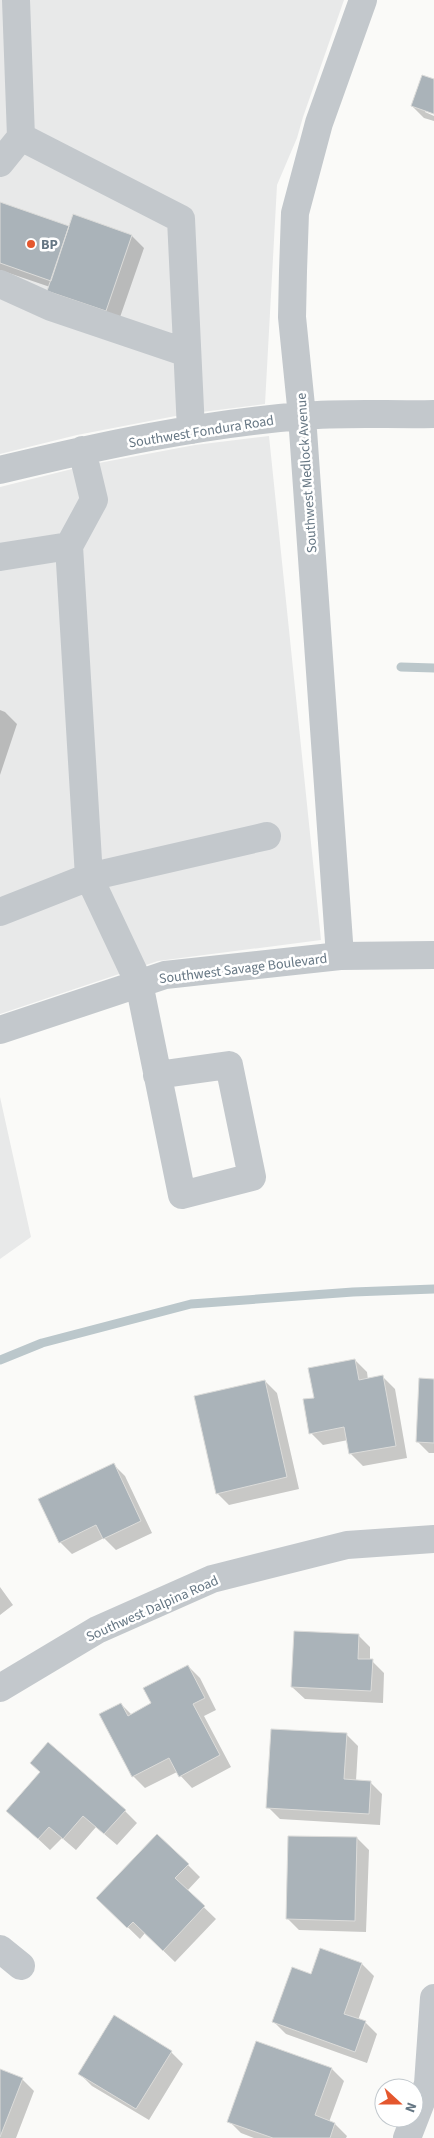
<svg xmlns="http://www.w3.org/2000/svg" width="434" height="2138" viewBox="0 0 434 2138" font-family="'Source Sans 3',sans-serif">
  <rect width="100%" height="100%" fill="#fafaf8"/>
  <path fill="#e8e9e9" d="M0,0H344L303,117L297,138L277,185L265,404L186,414L77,435L0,454Z
    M269,436L321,940L158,961L0,1014V487L88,465L195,445Z
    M0,1097L31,1237L0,1259Z"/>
  <path fill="#0003" d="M434,80V113L425,110V112L434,116V121L424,118L412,106Z
    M0,203L70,227L74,216L132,236L144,248L118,323L48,291L50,287L0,270Z
    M0,710L5,712L17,724L0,775Z
    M355,1360L367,1372L368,1380L383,1377L395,1389L407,1458L363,1466L351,1454L348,1440L323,1445L311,1433L315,1399Z
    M434,1380V1453H429L417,1441Z
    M265,1381L277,1393L299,1489L229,1505L217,1493Z
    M113,1464L125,1476L152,1533L116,1550L104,1538L72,1554L60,1542Z
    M0,1587L13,1605L0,1615Z
    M358,1635L370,1647V1660L372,1661L384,1673L383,1703L305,1699L292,1687Z
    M188,1666L200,1678L216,1710L204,1716L231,1767L192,1788L177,1772L145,1788L133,1776L101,1715L121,1704L132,1715L152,1704Z
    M346,1734L358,1746L356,1781L370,1782L382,1794L380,1825L280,1819L268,1807Z
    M41,1773L125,1811L137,1823L117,1845L96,1827L76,1850L62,1838L50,1850L8,1811Z
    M357,1838L369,1850L366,1932L299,1930L287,1918Z
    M188,1865L200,1877L187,1891L216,1919L175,1962L145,1933L140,1939L110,1910Z
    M321,1950L362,1964L374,1976L358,2020L365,2022L377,2034L367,2063L286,2034L274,2022L311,1975Z
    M257,2042L332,2069L344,2081L329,2122L335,2124L347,2136L346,2138H254L241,2133L229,2121Z
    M171,2052L183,2064L149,2120L92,2086L80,2074Z
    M0,2071L22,2079L34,2091L16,2138H0Z"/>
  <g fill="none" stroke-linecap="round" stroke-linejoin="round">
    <path stroke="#bbc7cb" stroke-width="9" d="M401,667L434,668
      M0,1360L42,1343L191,1304L353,1292L434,1289"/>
  </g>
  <path fill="#aab3b9" stroke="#dcdcda" d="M422,75L434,79V114L411,106Z
    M0,202L69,226L51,281L0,263Z
    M73,214L132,235L106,311L47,291Z
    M355,1359L359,1380L383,1375L396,1446L349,1454L344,1427L309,1434L303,1399L314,1398L308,1368Z
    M419,1378L434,1379V1443L416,1442Z
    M265,1380L287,1477L216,1494L194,1396Z
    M114,1463L141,1521L103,1539L96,1525L59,1543L38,1499Z
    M294,1631L359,1634L358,1659H373L371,1691L291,1687Z
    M188,1665L205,1698L193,1704L220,1755L179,1777L169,1758L132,1777L99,1714L121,1703L128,1716L151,1703L143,1688Z
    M271,1729L347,1733L344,1779L371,1781L369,1814L266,1808Z
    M48,1742L126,1810L104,1834L83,1816L63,1839L49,1827L38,1839L6,1811L40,1772L30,1763Z
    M157,1834L189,1864L175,1878L205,1906L163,1951L133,1922L127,1928L96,1898Z
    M288,1836L357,1837L355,1921L286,1919Z
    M320,1948L362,1963L344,2014L366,2021L355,2052L272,2022L292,1967L311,1974Z
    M114,2015L172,2051L136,2109L78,2074Z
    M256,2041L332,2068L315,2115L335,2123L330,2138H273L227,2122Z
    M0,2069L23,2078L0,2137Z"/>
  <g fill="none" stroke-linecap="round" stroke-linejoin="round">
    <path stroke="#c3c8cc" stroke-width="28" d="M16,0L21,137L181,219L191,430
      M0,163L21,137
      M0,284L51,307L187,353
      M82,450L94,500L69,546L89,877L139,983L182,1195L252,1177L229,1065L157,1075
      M0,470C99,446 200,424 302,416C345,412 390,415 434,414
      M0,557L69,546
      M0,912L89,877L267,836
      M340,956L302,416L292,317L293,271L295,213L319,123L363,0
      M0,1030L165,975L340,956L434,955
      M0,1688L97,1630L212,1579L347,1545L434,1539
      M0,1949L21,1966
      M407,2138L428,2084L434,1998"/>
  </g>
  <circle fill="#e4572e" stroke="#fff" stroke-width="2" cx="31" cy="244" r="5"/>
  <g text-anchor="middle" stroke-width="5" stroke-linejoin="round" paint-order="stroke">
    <g font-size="14" font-weight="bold" fill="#657683" stroke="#fff" text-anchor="start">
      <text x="41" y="249">BP</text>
    </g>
    <g font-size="14" fill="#657683" stroke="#fff">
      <text transform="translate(201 431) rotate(-9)" y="5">Southwest Fondura Road</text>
      <text transform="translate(306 473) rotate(-94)" y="5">Southwest Medlock Avenue</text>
      <text transform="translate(243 968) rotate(-7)" y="5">Southwest Savage Boulevard</text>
      <text transform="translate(152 1608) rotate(-24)" y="5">Southwest Dalpina Road</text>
    </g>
  </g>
  <g transform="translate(399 2103) rotate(111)"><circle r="24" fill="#ffffff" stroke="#c1c8cd"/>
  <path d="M0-4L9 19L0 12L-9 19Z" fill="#e4572e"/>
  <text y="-8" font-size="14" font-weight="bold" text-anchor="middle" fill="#657683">N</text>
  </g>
</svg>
